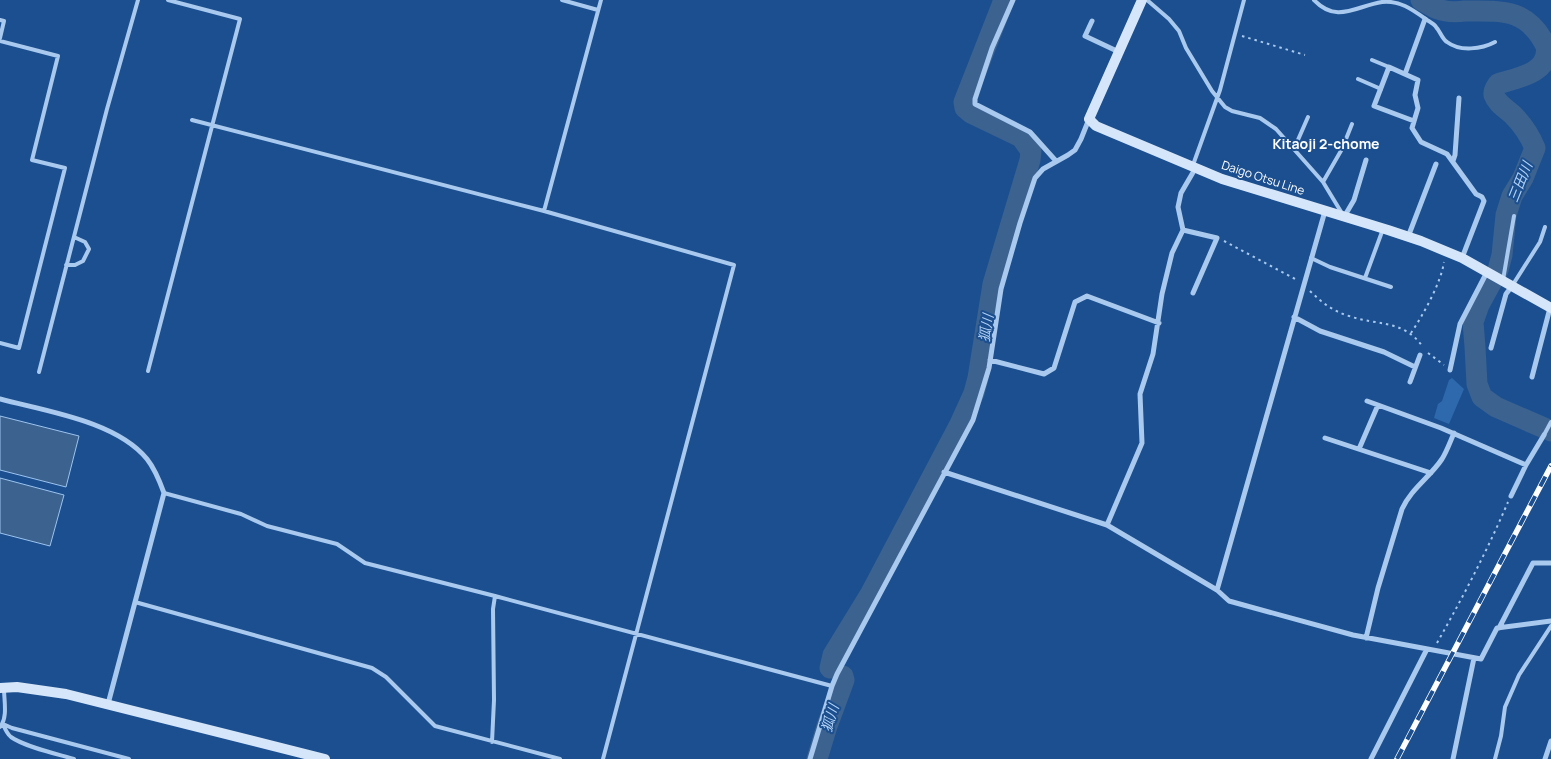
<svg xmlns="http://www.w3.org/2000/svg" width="1551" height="759" viewBox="0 0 1551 759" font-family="Manrope,'Noto Sans JP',sans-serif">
  <rect width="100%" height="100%" fill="#1b4f8f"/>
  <path fill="#2e69ad" d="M1452,378L1464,389L1449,424L1434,418L1438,404L1442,401L1449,380Z"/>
  <path fill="#3c6290" stroke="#9cc4f0" d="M0,416L79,436L66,487L0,470Z
    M0,478L64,495L50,546L0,533Z"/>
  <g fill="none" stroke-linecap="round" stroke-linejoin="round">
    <path stroke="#3c6290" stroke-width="21" d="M1421,0C1427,3 1432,7 1438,9C1446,12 1457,12 1465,11C1502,11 1527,8 1546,46C1551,74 1515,78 1498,84C1496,87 1493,91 1494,95C1497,104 1507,109 1513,115C1522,124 1530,136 1535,148L1523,178L1512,196L1506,215L1502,255L1498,270L1479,305L1473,322L1475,347L1477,384L1482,397L1496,407L1551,431
      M830,668L833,655L871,593L959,426L974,393L978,378L993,284L1030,160L1031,151L1021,137L971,113L965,108L964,102L1004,0
      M817,759L827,726L844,680L843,676"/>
    <path stroke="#a9c9ee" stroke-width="2" stroke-dasharray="2.5 4" stroke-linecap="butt" d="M1242,36L1305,55
      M1224,241L1297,280
      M1310,291C1322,303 1333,311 1349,316C1378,326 1403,319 1423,347
      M1411,333C1423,315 1441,283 1444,262
      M1428,353L1444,365
      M1437,643C1463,597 1487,551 1508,502"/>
    <path stroke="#a9c9ee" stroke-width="4" d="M562,0L598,10
      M1147,0L1169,19L1179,31L1186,48L1212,91L1225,107L1232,111L1260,118L1276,129L1323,182L1343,215
      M1314,0C1337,24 1356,6 1382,2C1400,0 1413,10 1427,20C1430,22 1434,24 1436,27C1440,31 1442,39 1447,42C1460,52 1482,49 1495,42
      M0,20L4,21L0,38
      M0,41L58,56L32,160L65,168L19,348L0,343
      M1372,60L1389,67
      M1358,79L1381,89
      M192,120L544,211L734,265L603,759
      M1294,149L1308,117
      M1193,165L1220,90L1244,0
      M1323,182L1342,149L1352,124
      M544,211L601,0
      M1311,258L1330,267L1391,287
      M66,265H75L83,261L89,249L85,242L74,237
      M1365,278L1383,229
      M1503,280L1514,216
      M1512,286L1540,242L1545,227
      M148,371L240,19L168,0
      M39,372L107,109L138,0
      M1544,435L1551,422
      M164,493L241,514L267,526L337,544L365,563L495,596
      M135,602L372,668L386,677L435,726L560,759
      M3,724L12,728L129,759
      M3,724C5,729 7,734 11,737C25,747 57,754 74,759
      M0,727C8,718 4,700 4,689
      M492,742L494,700L493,609L495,596L832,686
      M1495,759L1501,736L1505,707L1519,675L1551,626"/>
    <path stroke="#a9c9ee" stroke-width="5" d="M1013,0L992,48L975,99V104L1030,132L1056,161
      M1092,21L1085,36L1119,52
      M1405,74L1425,19
      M1414,121L1374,106L1389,67L1418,80L1415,95L1418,108L1412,128L1421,142L1447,154L1476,194L1482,197L1484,201L1462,258
      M1453,161L1455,155L1459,98
      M1344,217L1354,200L1366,160
      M1183,230L1217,238L1193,293
      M1408,237L1436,164
      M1294,317L1320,331L1384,352L1415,367
      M1491,348L1506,294L1512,286
      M990,360L1044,374L1054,368L1075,302L1087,296L1159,323
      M1450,370L1460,324L1487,272
      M1532,377L1550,308
      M1410,382L1420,355
      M0,399C45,411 116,421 147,459C155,469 160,482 164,493L108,704
      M1367,401L1441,428L1526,465
      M1325,438L1431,473
      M1359,449L1378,405
      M944,472L1107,525L1217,590L1229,601L1353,635L1481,659L1497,628L1551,621
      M1511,496L1526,465L1544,435
      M1107,525L1142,443L1140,394L1153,354L1162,294L1172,253L1183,230L1178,207L1181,193L1195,169
      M1217,590L1325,211
      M1499,628L1533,563H1551
      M1366,638L1378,588L1402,509C1411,489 1430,477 1442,459C1447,451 1450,442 1454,433
      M810,759L832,686L837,674L973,420L989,368L1001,289L1020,223L1035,178L1043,169L1068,155L1075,150L1081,139L1089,119
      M1371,759L1427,649
      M1453,759L1474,658
      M1545,759L1551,741"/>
    <path stroke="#d6e6fa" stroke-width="10" d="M1142,0L1089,119L1096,126L1222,179L1388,230L1421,241L1462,258L1551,308
      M0,688L17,687L66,694L325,759"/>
    <g stroke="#fff" stroke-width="5.5">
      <path id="rail" d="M1397,759L1551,466"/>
    </g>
    <use href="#rail" stroke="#1b4f8f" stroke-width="4" stroke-dasharray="11" stroke-linecap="butt"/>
  </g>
  <g text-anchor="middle" stroke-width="4" stroke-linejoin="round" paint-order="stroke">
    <g font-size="12" fill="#fff" stroke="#1b4f8f">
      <text transform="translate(1263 178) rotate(18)" y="4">Daigo Otsu Line</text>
    </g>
    <g font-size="14" font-weight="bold" fill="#fff" stroke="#1b4f8f">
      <text x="1326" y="149">Kitaoji 2-chome</text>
    </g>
    <g font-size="14" font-style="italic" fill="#b5d3f5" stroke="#1b4f8f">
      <text transform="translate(1520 182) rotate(-68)" y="5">三田川</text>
      <text transform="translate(986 328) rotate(-81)" y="5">狐川</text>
      <text transform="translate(830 718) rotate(-73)" y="5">狐川</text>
    </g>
  </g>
</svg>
